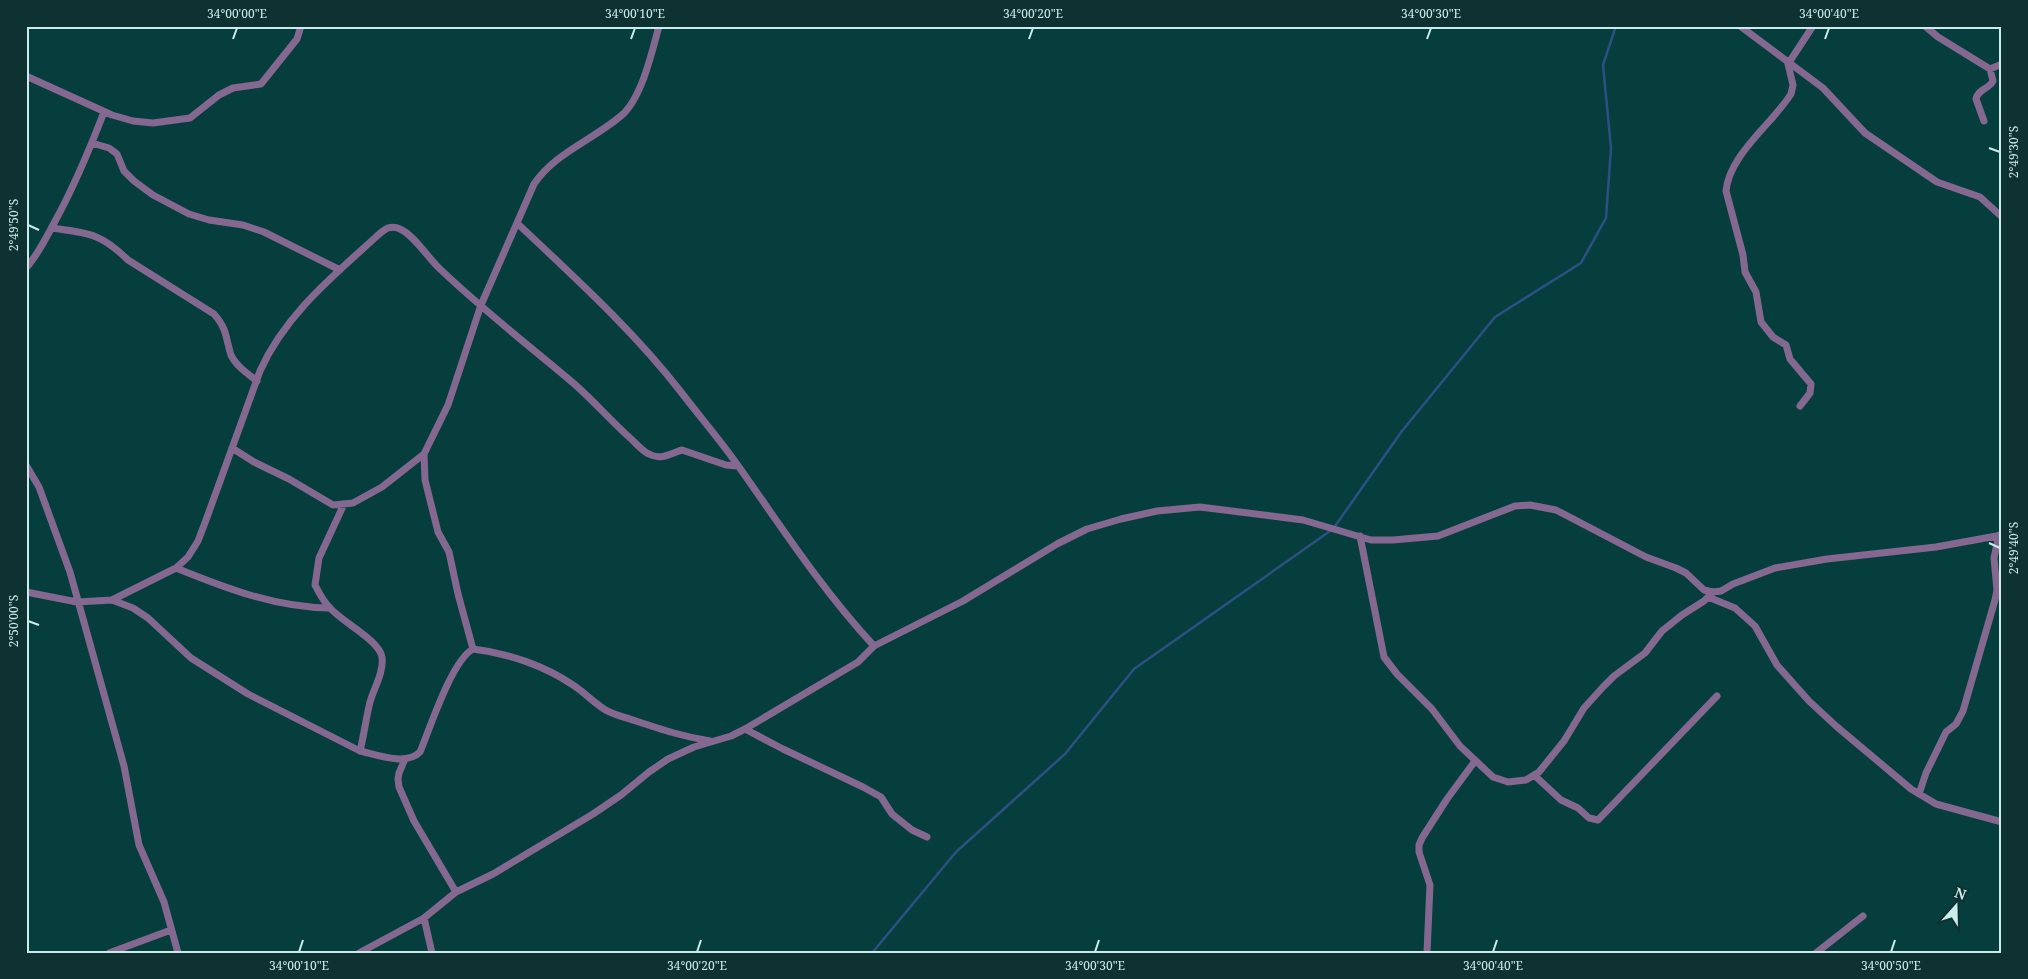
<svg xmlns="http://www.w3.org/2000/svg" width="2028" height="979" viewBox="0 0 2028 979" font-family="'Noto Serif',serif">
  <rect width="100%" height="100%" fill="#063e3e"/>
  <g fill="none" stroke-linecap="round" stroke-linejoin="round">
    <path stroke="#2b5182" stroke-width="2.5" d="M872,953L956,852L1065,754L1134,669L1333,529L1402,431L1495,317L1581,263L1606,218L1611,148L1603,65L1616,26"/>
    <path stroke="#846890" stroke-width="7" d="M1740,26L1823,88L1865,133L1937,182L1980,197L2002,217
      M1925,26L1938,37L1990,69L1993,81C1989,89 1978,89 1976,99L1984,121
      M1990,69L2002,64
      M26,76L112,115L133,121L153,123L190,118L219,95L233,88L261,84L297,39L301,26
      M92,143L109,148L117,154L124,171L134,181L153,195L189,214L209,220L243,225L264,232L340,270
      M518,224C574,277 633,330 681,392C700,417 721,441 739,467C782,528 823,591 874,646
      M52,228C88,233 101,233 128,260L214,314C228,330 225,337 231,355C236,366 248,374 257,381
      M26,268C37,256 45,240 53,225C73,189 89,151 104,112
      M1800,406L1810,393L1811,384L1790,359L1786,345L1773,337L1761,322L1756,292L1745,272L1743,255L1726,191C1729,155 1772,124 1791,94L1793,85L1788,64L1813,26
      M232,448L254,462L289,479L333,505L353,503L382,487L424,454L448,405L481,305L534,184C556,152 593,140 622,115C642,97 652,52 659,26
      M424,454L425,480L438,532L449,552L458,594L473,649
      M26,465L39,487L70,572L124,766L139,845L164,902L178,953
      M344,504L319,558L315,585C319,593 323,601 330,608C342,622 379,640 382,657C384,672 374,688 370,702C366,718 364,735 360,751
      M1360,536L1384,657L1397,674L1432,709L1460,746L1493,777L1508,782L1526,780L1539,772L1564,741L1584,708L1603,687L1614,676L1645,653L1662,631L1682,615L1704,601L1713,592
      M176,568C225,588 277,608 330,608
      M26,592L77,602L112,600L133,608L148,618L191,658L248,694L360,751C377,755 406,766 420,752C430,728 452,660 473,649C508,653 545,666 573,685C584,692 593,702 604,709C613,715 625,717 636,721C663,730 681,736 710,741
      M1708,597L1735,608L1755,626L1777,665L1809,701L1836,726L1911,789L1936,804L2002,822
      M112,600L176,568L188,557L198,541L206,520L260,371C285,315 333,276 377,236C384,230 390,224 400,229C414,235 428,258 440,269C482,309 528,345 572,382C592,399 610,420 629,437C636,443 642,451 649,454C661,461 671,453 682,450L726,465L738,466
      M745,729L783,749L863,787L881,797L892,814L912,830L927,837
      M405,759L399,773L398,779L399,787L414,821L456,892
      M1534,775L1561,800L1578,808L1589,818L1598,820L1717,696
      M1919,794L1926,773L1946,732L1956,724L1963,711L1995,600L1997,590L1994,558L1999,535
      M424,918L432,953
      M109,953L171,930
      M359,953L424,918L456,892L493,874L593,814L621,795L649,772L668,759L694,747L731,736L745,729L858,662L874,646L963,601L1057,544L1087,529L1121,519L1157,511L1200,507L1303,520L1371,540H1393L1438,536L1515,506L1530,505L1556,510L1646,557L1676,568L1686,573L1704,590L1713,592L1721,591L1733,584L1775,568L1827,559L1936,547L2002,535
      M1427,953L1430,885L1419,852V845L1422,838L1447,799L1475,761
      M1816,953L1863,916"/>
  </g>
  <path fill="none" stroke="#cceceb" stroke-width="2" d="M233,39L237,28M631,39L635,28M1029,39L1033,28M1427,39L1431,28M1825,39L1829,28M1989,148L2000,152M28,225L39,230M1989,543L2000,548M28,621L39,625M299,952L303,940M697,952L701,940M1095,952L1099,940M1493,952L1497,940M1891,952L1895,940"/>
  <rect width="2028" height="979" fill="none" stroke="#0e3132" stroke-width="55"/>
  <g transform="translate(1956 906) rotate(20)" stroke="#0e3132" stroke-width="4" paint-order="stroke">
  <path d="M0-4L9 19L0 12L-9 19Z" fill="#cceceb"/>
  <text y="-8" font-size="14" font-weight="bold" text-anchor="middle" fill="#cceceb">N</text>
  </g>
  <rect x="28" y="28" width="1972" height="924" fill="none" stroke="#cceceb" stroke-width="2"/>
  <g font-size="12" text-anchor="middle" fill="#cceceb">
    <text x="237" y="18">34°00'00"E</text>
    <text x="635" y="18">34°00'10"E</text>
    <text x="1033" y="18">34°00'20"E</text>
    <text x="1431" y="18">34°00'30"E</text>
    <text x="1829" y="18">34°00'40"E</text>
    <text transform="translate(2014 152) rotate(-90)" y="4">2°49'30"S</text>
    <text transform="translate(14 225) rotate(-90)" y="4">2°49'50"S</text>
    <text transform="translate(2014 548) rotate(-90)" y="4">2°49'40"S</text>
    <text transform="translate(14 621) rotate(-90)" y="4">2°50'00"S</text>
    <text x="299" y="970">34°00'10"E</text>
    <text x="697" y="970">34°00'20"E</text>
    <text x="1095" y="970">34°00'30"E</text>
    <text x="1493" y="970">34°00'40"E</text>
    <text x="1891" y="970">34°00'50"E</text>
  </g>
</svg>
